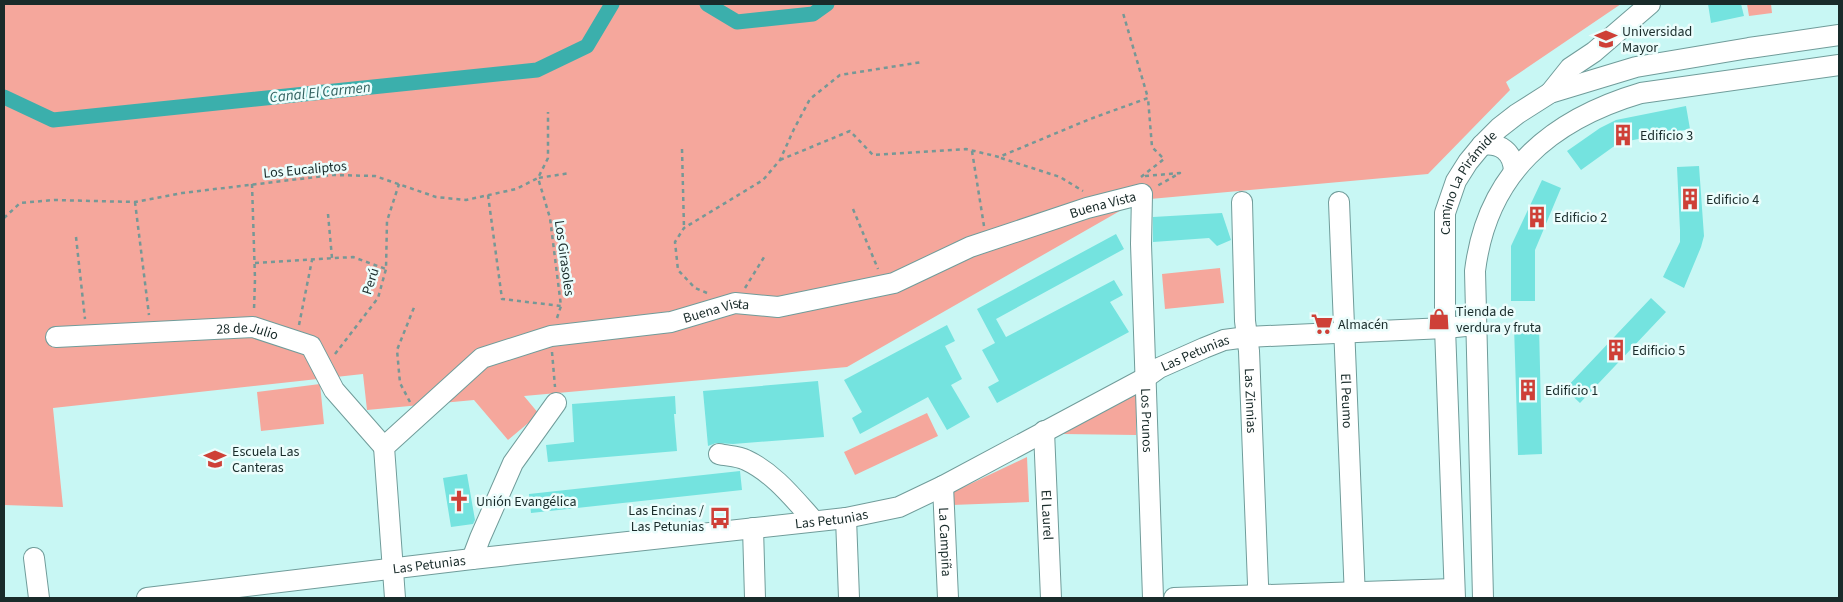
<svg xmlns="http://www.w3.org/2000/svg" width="1843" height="602" viewBox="0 0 1843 602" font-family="'Source Sans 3',sans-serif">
  <rect width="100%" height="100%" fill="#c8f7f4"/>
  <path fill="#f5a79c" d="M4,4H1621L1506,82L1510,90L1428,174L1139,200L847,367L524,396L539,414L508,440L474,400L367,410L363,374L53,408L63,507L4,505Z
    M1747,4H1771L1772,13L1749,16Z
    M1220,268L1224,303L1165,309L1162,274Z
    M320,384L324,424L261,431L257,392Z
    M1136,393V435L1063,434Z
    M927,413L938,436L855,475L844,452Z
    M1027,457L1029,502L952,505L951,493Z"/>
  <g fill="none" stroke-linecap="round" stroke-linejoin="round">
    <path stroke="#3bafac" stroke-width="15" d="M707,4L737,22L813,14L827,4
      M4,97L53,120L537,70L587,46L612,4"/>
  </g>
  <path fill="#74e3df" d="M1708,4H1741L1744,16L1711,23Z
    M1686,106L1690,129L1623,142L1613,147L1581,170L1567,151L1600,128L1616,120Z
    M1699,166L1704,236L1701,247L1684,288L1663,277L1680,242V230L1677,167Z
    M1542,180L1561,188L1535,250V301H1511V246Z
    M1222,213L1231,240L1217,246L1209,238L1153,242V217Z
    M1116,234L1124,249L996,319L1006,337L1114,280L1123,295L1110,302L1129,332L997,403L988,387L999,381L982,350L995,343L977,309Z
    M1651,298L1666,312L1580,403L1565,389Z
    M947,325L955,341L945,346L962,379L951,385L970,417L947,430L928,397L860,434L852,418L862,412L844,380Z
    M1539,325L1542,454L1518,455L1514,326Z
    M818,381L824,437L733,444L716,443L708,446L703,391Z
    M675,396L676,414H674L677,451L548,462L546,445L574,442L572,404Z
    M740,471L742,490L531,513L529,494Z
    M467,474L475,520L473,524L451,527L443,478Z"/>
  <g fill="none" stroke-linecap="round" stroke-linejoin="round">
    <g stroke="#709c9a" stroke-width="22">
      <g id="minor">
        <path d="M1550,93L1570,68L1594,52L1650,4"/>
        <path d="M1482,145C1500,142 1513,152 1514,171"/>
        <path id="s1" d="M1242,202L1245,321L1249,351L1258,584L1257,598"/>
        <path id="s2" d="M1339,202L1355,598"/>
        <path id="s3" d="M56,337L253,327L311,346L334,390L384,447"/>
        <path id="s4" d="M1044,431L1051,598"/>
        <path d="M719,454C727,456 738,456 746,460C774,473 794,499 814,521"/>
        <path id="s5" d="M943,486L948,598"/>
        <path d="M846,518L849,598"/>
        <path d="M753,528L755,598"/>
        <path d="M34,558L39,598"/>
        <path d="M472,559L480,538L513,463L556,403"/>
        <path id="s6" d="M147,598L472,559L846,518L899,507L943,486L1145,378L1159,368L1204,348L1224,340L1247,337L1445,328L1476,325"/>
        <path id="s7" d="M395,598L384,447L482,358L551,336L671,322L735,303L778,307L894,283L970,247L1087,208L1142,194L1141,244L1153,598"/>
        <path d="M1174,598L1454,589"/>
        <path id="s8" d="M1455,598L1445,328V213L1456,181L1468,162L1482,145L1499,128L1517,114L1550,93L1636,67L1749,48L1839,35"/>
        <path d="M1483,598L1475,271C1487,173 1550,120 1641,93L1839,65"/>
      </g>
    </g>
    <path stroke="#769896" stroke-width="2.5" stroke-dasharray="4 4" stroke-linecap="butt" d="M682,149L684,228
      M972,151L984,226
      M1001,158L1060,177L1083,191
      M780,160L850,131L873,155L966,149L999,157L1090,119L1148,98L1123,13
      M1145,176L1180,173L1157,186
      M1141,177L1164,159L1152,147L1148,98
      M252,184L255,279L254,310
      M488,195L502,299L561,306
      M135,202L149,315
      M853,209L878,269
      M328,214L332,258
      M4,218L20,203L54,200L135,202L182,193L333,175L375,176L436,197L466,200L516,189L538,178L548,158V112
      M76,237L85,319
      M255,263L353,257L386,269
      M745,288L766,254
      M707,293L695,288L678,270L675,242L684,228L763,180L780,160L794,129L810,99L840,75L922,62
      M557,318L561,306L550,218L538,178L570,173
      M299,325L312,260
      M552,352L555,387
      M335,354L378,298L386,269L387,221L399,184
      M410,402L400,383L397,350L415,305"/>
    <use href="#minor" stroke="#fff" stroke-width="20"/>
  </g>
  <defs>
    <g id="university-bare" transform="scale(1.725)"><path d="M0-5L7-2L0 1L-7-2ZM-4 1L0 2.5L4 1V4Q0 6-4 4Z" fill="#ce4037" stroke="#ebfdfc" stroke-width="2.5" paint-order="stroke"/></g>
    <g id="building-bare" transform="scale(1.725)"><path d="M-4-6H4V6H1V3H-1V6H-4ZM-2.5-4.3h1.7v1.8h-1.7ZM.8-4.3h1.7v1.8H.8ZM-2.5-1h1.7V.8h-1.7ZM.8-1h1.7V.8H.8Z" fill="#ce4037" stroke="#ebfdfc" stroke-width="2.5" paint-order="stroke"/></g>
    <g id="shop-bare" transform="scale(1.725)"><path d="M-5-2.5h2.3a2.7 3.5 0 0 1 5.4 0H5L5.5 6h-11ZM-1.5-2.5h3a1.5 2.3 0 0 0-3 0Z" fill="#ce4037" stroke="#ebfdfc" stroke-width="2.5" paint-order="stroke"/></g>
    <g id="supermarket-bare" transform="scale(1.725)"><path d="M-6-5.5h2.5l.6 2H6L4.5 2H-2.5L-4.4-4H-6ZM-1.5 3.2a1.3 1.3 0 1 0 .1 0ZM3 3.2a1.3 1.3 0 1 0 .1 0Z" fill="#ce4037" stroke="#ebfdfc" stroke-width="2.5" paint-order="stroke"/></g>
    <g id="school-bare" transform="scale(1.725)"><path d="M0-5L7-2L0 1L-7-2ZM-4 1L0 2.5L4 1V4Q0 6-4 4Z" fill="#ce4037" stroke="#ebfdfc" stroke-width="2.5" paint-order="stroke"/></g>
    <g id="church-bare" transform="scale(1.725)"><path d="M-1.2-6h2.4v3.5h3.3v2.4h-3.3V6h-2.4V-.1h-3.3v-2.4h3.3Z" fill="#ce4037" stroke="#ebfdfc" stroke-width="2.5" paint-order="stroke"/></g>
    <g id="bus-bare" transform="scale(1.725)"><path d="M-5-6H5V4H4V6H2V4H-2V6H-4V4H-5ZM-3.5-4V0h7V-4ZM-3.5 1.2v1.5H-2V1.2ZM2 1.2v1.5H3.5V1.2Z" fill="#ce4037" stroke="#ebfdfc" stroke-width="2.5" paint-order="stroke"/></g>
  </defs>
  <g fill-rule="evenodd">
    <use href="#university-bare" x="1606" y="39"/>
    <use href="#building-bare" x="1623" y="135"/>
    <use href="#building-bare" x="1690" y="199"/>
    <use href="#building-bare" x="1537" y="217"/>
    <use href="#shop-bare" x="1439" y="319"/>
    <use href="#supermarket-bare" x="1322" y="324"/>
    <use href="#building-bare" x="1616" y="350"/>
    <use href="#building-bare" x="1528" y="390"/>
    <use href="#school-bare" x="215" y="459"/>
    <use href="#church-bare" x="459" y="501"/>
    <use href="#bus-bare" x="720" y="518"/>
  </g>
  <g text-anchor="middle" stroke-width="5" stroke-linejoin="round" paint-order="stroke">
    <g font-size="14" fill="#192b2a" stroke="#ebfdfc" text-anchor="start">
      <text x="1622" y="36">Universidad<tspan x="1622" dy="16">Mayor</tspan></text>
      <text x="1640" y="140">Edificio 3</text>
      <text x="1706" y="204">Edificio 4</text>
      <text x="1554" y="222">Edificio 2</text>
      <text x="1456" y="316">Tienda de<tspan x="1456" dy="16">verdura y fruta</tspan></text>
      <text x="1338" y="329">Almacén</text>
      <text x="1632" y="355">Edificio 5</text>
      <text x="1545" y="395">Edificio 1</text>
      <text x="232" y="456">Escuela Las<tspan x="232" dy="16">Canteras</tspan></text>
      <text x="476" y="506">Unión Evangélica</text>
      <text x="704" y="515" text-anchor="end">Las Encinas /<tspan x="704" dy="16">Las Petunias</tspan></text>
    </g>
    <g font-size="14" fill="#192b2a" stroke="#ebfdfc">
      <text transform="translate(305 169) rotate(-5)" y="5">Los Eucaliptos</text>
      <text dy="5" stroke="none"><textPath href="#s8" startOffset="422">Camino La Pirámide</textPath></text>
      <text dy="5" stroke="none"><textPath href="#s7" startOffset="929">Buena Vista</textPath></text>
      <text transform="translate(565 258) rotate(82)" y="5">Los Girasoles</text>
      <text transform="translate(370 281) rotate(-72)" y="5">Perú</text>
      <text dy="5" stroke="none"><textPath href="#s7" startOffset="524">Buena Vista</textPath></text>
      <text dy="5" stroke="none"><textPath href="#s3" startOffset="192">28 de Julio</textPath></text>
      <text dy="5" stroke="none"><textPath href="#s6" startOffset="1092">Las Petunias</textPath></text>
      <text dy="5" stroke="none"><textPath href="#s1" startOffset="199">Las Zinnias</textPath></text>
      <text dy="5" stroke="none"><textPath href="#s2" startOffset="199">El Peumo</textPath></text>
      <text dy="5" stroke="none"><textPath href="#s7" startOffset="1196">Los Prunos</textPath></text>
      <text dy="5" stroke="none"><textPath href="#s4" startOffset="84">El Laurel</textPath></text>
      <text dy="5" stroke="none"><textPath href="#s6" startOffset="689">Las Petunias</textPath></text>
      <text dy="5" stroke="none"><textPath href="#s5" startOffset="56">La Campiña</textPath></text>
      <text dy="5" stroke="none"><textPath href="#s6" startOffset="284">Las Petunias</textPath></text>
    </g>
    <g font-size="15" font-style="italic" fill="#30605e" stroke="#ebfdfc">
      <text transform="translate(320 92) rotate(-6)" y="5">Canal El Carmen</text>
    </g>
  </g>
  <rect width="1843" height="602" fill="none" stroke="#192b2a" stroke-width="10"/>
</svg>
